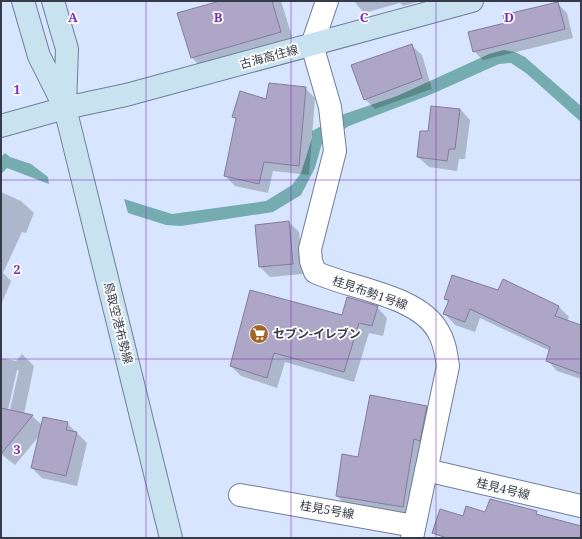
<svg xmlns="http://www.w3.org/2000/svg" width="582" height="539" viewBox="0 0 582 539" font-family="'Noto Serif','Noto Sans JP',serif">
  <rect width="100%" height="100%" fill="#d8e5ff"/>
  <path fill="#74acb0" d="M504,50L515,52L525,57L581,106V122L526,73L511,63L499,64L432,94L349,126L322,143L315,168L301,195L273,212L181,226L166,225L128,213L124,199L172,214L266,201L292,185L301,173L312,138V131L344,114L397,96L489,54Z
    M5,153L10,157L31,164L48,177L49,184L7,168L1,174V157Z"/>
  <path fill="#0003" fill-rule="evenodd" d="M223,1H281L295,46L206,72L192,58Z
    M354,1H421L403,6L400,3L364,13Z
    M558,4L567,13L573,38L483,60L474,51L506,24Z
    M411,45L422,55L432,89L375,109L365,99Z
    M305,88L315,98L309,175L273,171L268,193L235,186L225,176L237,120L233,116Z
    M460,109L470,120L465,159H459L457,171L429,167L418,157L429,132Z
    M1,192L21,201L34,213L26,233L22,232L3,273L11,281L1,305Z
    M289,222L299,232L303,274L270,277L260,267Z
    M503,281L559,307L569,317L567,321L581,326V379L557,371L547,360L550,351L480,318L475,332L455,325L445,314L449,303L445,299L499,292Z
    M377,307L387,318L383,336L369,333L354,382L285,362L277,388L241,376L231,366L342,316Z
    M22,354L34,366L24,414L32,416L42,425L67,423L87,443L77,486L42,478L32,468L40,435L15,465L1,454V358L16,361ZM17,370H19L9,414H7Z
    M426,407L437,417L414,516L347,506L337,496Z"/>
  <path fill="#aea6c7" stroke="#837b9a" d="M220,1H272L281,32L191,58L177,13Z
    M558,2L565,29L473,52L468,32L505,23L503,15Z
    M412,44L422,78L364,100L351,65Z
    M269,83L306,87L299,166L264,162L259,184L224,176L236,118L232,117L240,91L266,99Z
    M431,106L460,109L455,149H449L447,161L417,157L420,131H428Z
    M289,221L293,264L259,267L255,225Z
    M452,275L498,290L503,279L559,306L555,316L581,325V374L546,361L550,347L470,309L465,322L443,314L449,300L444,299Z
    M250,290L342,315L347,297L378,306L372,326L359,323L344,372L274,353L267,378L230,366Z
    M370,395L427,406L420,441L414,439L403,507L336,496L342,454L358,457Z
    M1,408L33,415L1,454Z
    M43,417L68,422L66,430L77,432L66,476L31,468Z
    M490,499L537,511L536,514L581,526V538H447L432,533L440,509L463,516L466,506L485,512Z"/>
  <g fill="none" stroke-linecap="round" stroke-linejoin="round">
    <g stroke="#6f7d9a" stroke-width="24">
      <path id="street" d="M327,1L312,45L330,107L335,151L310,249L311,261L315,272C351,289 418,295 438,331C445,342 446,354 448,366L412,538
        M426,470L581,506
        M240,495L414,526"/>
    </g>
    <g stroke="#6f7d9a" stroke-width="24">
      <path id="secondary" d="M23,1L39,56L65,108L171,538
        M53,1L67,49L65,105
        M1,126L65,108L126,95L472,1"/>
    </g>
    <use href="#street" stroke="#fff" stroke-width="22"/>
    <use href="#secondary" stroke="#c8e2ef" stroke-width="22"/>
  </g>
  <path fill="none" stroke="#7b2cbf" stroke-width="1" stroke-opacity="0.55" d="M146,1V538M291,1V538M436,1V538M1,180H581M1,359H581"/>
  <defs>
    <g id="supermarket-disc" transform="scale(1)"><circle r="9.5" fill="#a26728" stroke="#fff"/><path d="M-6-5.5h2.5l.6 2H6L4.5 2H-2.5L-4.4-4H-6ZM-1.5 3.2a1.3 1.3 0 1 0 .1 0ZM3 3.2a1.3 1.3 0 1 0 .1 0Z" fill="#fff"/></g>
  </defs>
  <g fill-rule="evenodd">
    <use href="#supermarket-disc" x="259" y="334"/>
  </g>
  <g text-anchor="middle" stroke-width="3.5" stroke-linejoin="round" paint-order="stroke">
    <g font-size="12" fill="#353b48" stroke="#fff">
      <text transform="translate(269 57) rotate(-15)" y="4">古海高住線</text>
      <text transform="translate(370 293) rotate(19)" y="4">桂見布勢1号線</text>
      <text transform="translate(118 323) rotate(76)" y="4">鳥取空港布勢線</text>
      <text transform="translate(503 489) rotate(14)" y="4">桂見4号線</text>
      <text transform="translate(327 510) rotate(10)" y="4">桂見5号線</text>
    </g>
    <g font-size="12" font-weight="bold" fill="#353b48" stroke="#fff" text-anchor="start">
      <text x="273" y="338">セブン-イレブン</text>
    </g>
  </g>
  <g font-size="13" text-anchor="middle" font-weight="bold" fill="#7b2cbf" stroke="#fff" stroke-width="3.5" stroke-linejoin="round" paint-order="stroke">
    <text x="73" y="22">A</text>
    <text x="218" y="22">B</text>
    <text x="364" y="22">C</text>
    <text x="509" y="22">D</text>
    <text x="17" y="94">1</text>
    <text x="17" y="274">2</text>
    <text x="17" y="454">3</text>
  </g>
  <rect width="582" height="539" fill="none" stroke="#353b48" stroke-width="4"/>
</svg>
